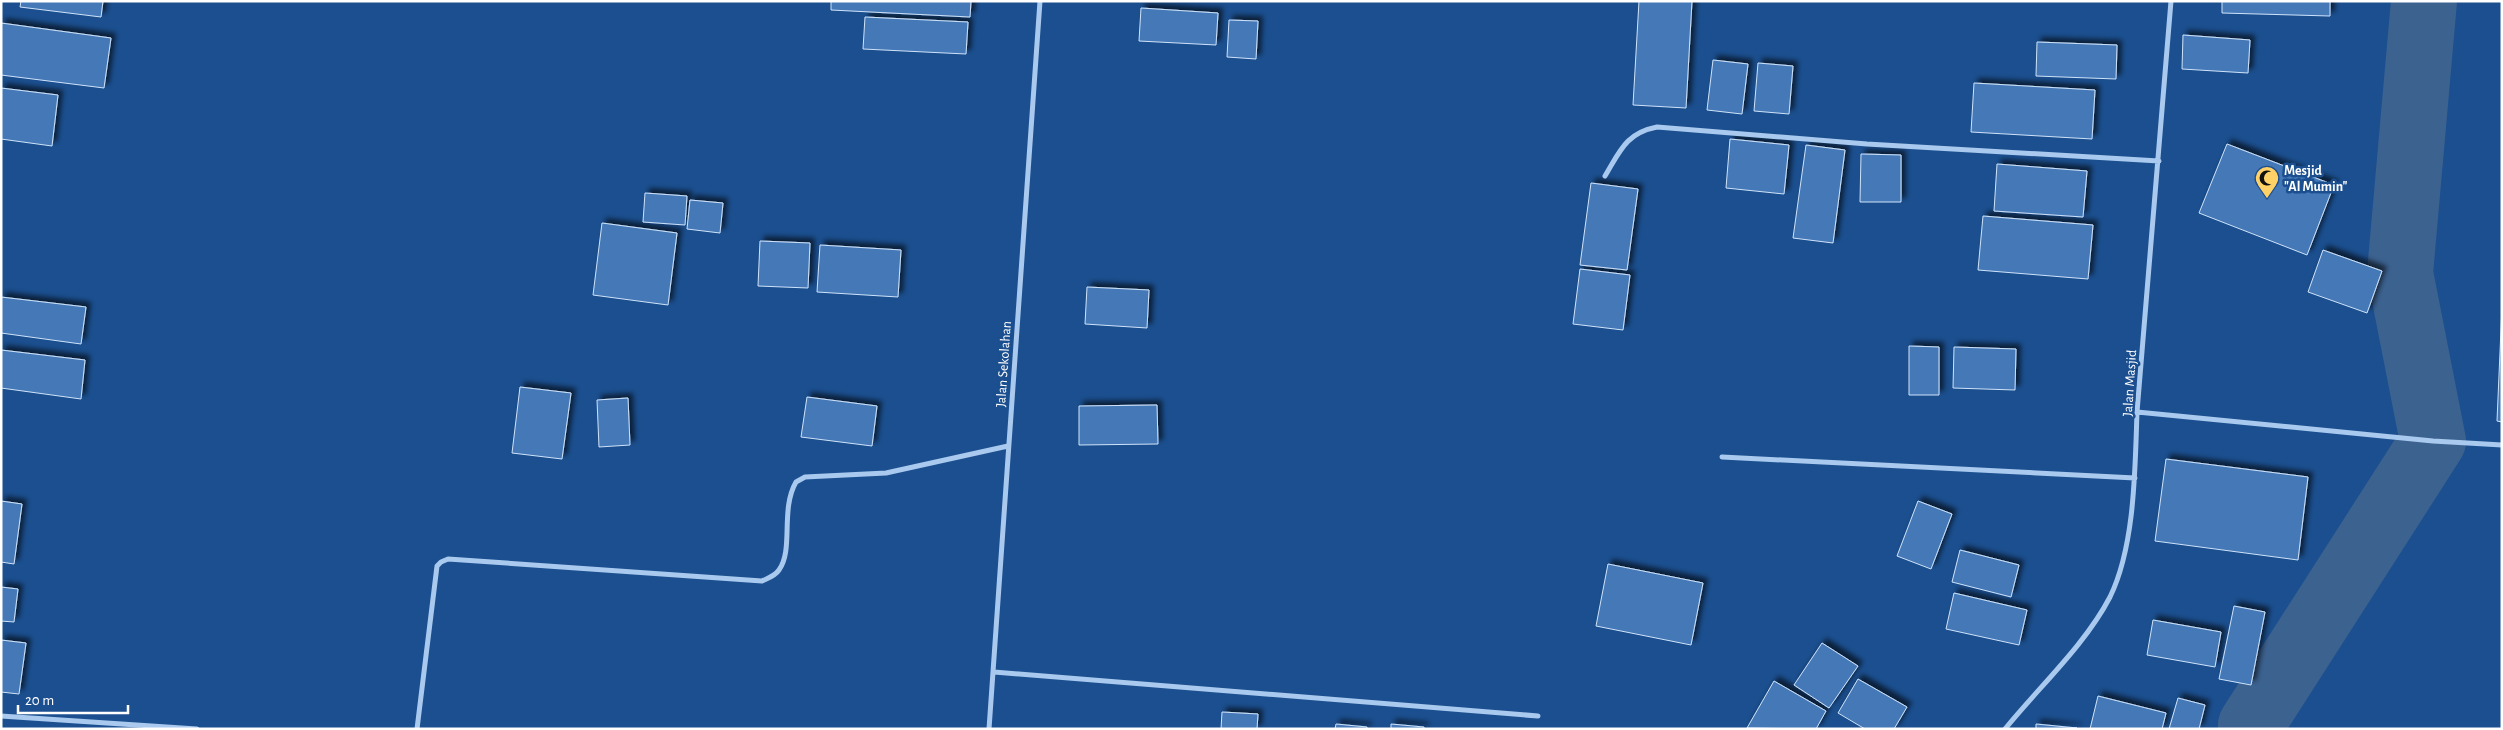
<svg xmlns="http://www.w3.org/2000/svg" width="2503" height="730" viewBox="0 0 2503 730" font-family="'Alegreya Sans',sans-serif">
  <defs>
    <filter id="shadow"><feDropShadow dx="4.5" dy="-4.5" stdDeviation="2.5" flood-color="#0009"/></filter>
  </defs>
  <rect width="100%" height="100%" fill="#1b4f8f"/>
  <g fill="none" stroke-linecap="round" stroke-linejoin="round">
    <path stroke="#3c6290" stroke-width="66" d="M2251,725L2433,441L2400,273L2424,1"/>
  </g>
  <path fill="#4478b7" stroke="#cfe3fa" filter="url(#shadow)" d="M21,1H103L101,17L20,7Z
    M831,1H971L970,17L831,10Z
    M1639,1H1692L1686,108L1633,105Z
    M2222,1H2330V16L2222,13Z
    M1141,8L1218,13L1216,45L1139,41Z
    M865,17L968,22L966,54L863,49Z
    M1229,20L1258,21L1256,59L1227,57Z
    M1,23L111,38L104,88L1,75Z
    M2183,35L2250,40L2248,73L2182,69Z
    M2037,42L2117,45L2116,79L2036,76Z
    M1713,60L1748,64L1742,114L1707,110Z
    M1758,63L1793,66L1789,114L1754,111Z
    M1974,83L2095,90L2092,139L1971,132Z
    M1,88L58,95L52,146L1,139Z
    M1730,139L1789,145L1784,194L1726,188Z
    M2227,144L2334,185L2307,255L2199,213Z
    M1806,145L1845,150L1833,243L1793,238Z
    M1861,154L1901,155V202H1860Z
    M1997,164L2087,171L2083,217L1994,211Z
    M1591,183L1638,189L1627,270L1580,265Z
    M645,193L687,196L685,225L643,222Z
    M690,200L723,203L720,233L687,229Z
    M1983,216L2093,225L2088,279L1978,270Z
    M602,223L677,233L668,305L593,295Z
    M760,241L810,243L808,288L758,286Z
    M820,245L901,250L898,297L817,292Z
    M2323,250L2382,271L2367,313L2308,292Z
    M1580,269L1630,275L1623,330L1573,324Z
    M1087,287L1149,290L1147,328L1085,324Z
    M1,297L86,307L81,344L1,333Z
    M2502,306V422L2497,421Z
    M1909,346L1939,347V395H1909Z
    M1954,347L2016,349L2015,390L1953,388Z
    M1,350L85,360L81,399L1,388Z
    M520,387L571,393L562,459L512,453Z
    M807,397L877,406L872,446L801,437Z
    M628,398L630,445L599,447L597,400Z
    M1157,405L1158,444L1079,445V406Z
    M2166,459L2308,477L2298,560L2155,541Z
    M1,501L22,504L14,564L1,562Z
    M1918,501L1952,514L1931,569L1897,556Z
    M1960,550L2019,565L2011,597L1952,582Z
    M1608,564L1703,583L1691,645L1596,626Z
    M1,587L18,589L14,622L1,621Z
    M1954,593L2027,610L2019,645L1946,629Z
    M2234,606L2265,612L2251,685L2219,679Z
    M2153,620L2221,632L2215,667L2147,655Z
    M1,640L26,643L19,694L1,692Z
    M1822,643L1858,666L1829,708L1794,685Z
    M1858,679L1907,707L1894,729H1865L1838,713Z
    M1774,681L1826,711L1816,729L1747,728Z
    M2098,696L2166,713L2162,729H2090Z
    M2178,698L2205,705L2199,729H2169Z
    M1222,712L1258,714L1257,729H1221Z
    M1336,724L1367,727V729H1335Z
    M1391,724L1424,727V729H1391Z
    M2036,724L2077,728L2036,729Z"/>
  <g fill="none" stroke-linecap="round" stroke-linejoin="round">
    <path stroke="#a9c9ee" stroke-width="5" d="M1605,176C1620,151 1626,133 1657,127L1867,144L2159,161
      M2137,412L2433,441L2502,445
      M1722,457L2135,478
      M994,672L1538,716
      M1,716L197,729
      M417,729L437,566L441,562L448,559L762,581C768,578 775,576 779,570C794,549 780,510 796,482L805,477L886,473L1008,446
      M989,729L1040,1
      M2005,729C2039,687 2085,645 2110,597C2135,546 2135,469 2137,412L2171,1"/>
  </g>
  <defs>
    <g id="mosque-pin" transform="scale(1.25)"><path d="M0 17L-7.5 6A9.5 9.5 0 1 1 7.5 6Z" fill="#ffd166" stroke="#1b4f8f"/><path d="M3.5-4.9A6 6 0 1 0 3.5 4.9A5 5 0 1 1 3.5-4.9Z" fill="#111"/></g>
  </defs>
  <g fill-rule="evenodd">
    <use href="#mosque-pin" x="2267" y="178"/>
  </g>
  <g text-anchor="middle" stroke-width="5" stroke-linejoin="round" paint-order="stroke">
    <g font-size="14" font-weight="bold" fill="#fff" stroke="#1b4f8f" text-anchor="start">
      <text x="2284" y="175">Mesjid<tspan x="2284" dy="16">"Al Mumin"</tspan></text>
    </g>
    <g font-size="14" fill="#fff" stroke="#1b4f8f">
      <text transform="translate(1003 364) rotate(-86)" y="5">Jalan Sekolahan</text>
      <text transform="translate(2129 383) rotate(-86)" y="5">Jalan Masjid</text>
    </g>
  </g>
  <rect width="2503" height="730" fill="none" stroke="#ffffff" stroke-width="5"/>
  <path d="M18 705v8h110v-8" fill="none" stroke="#ffffff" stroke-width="2.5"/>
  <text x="25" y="705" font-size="15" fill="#ffffff" stroke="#1b4f8f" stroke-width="4" paint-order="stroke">20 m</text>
</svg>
